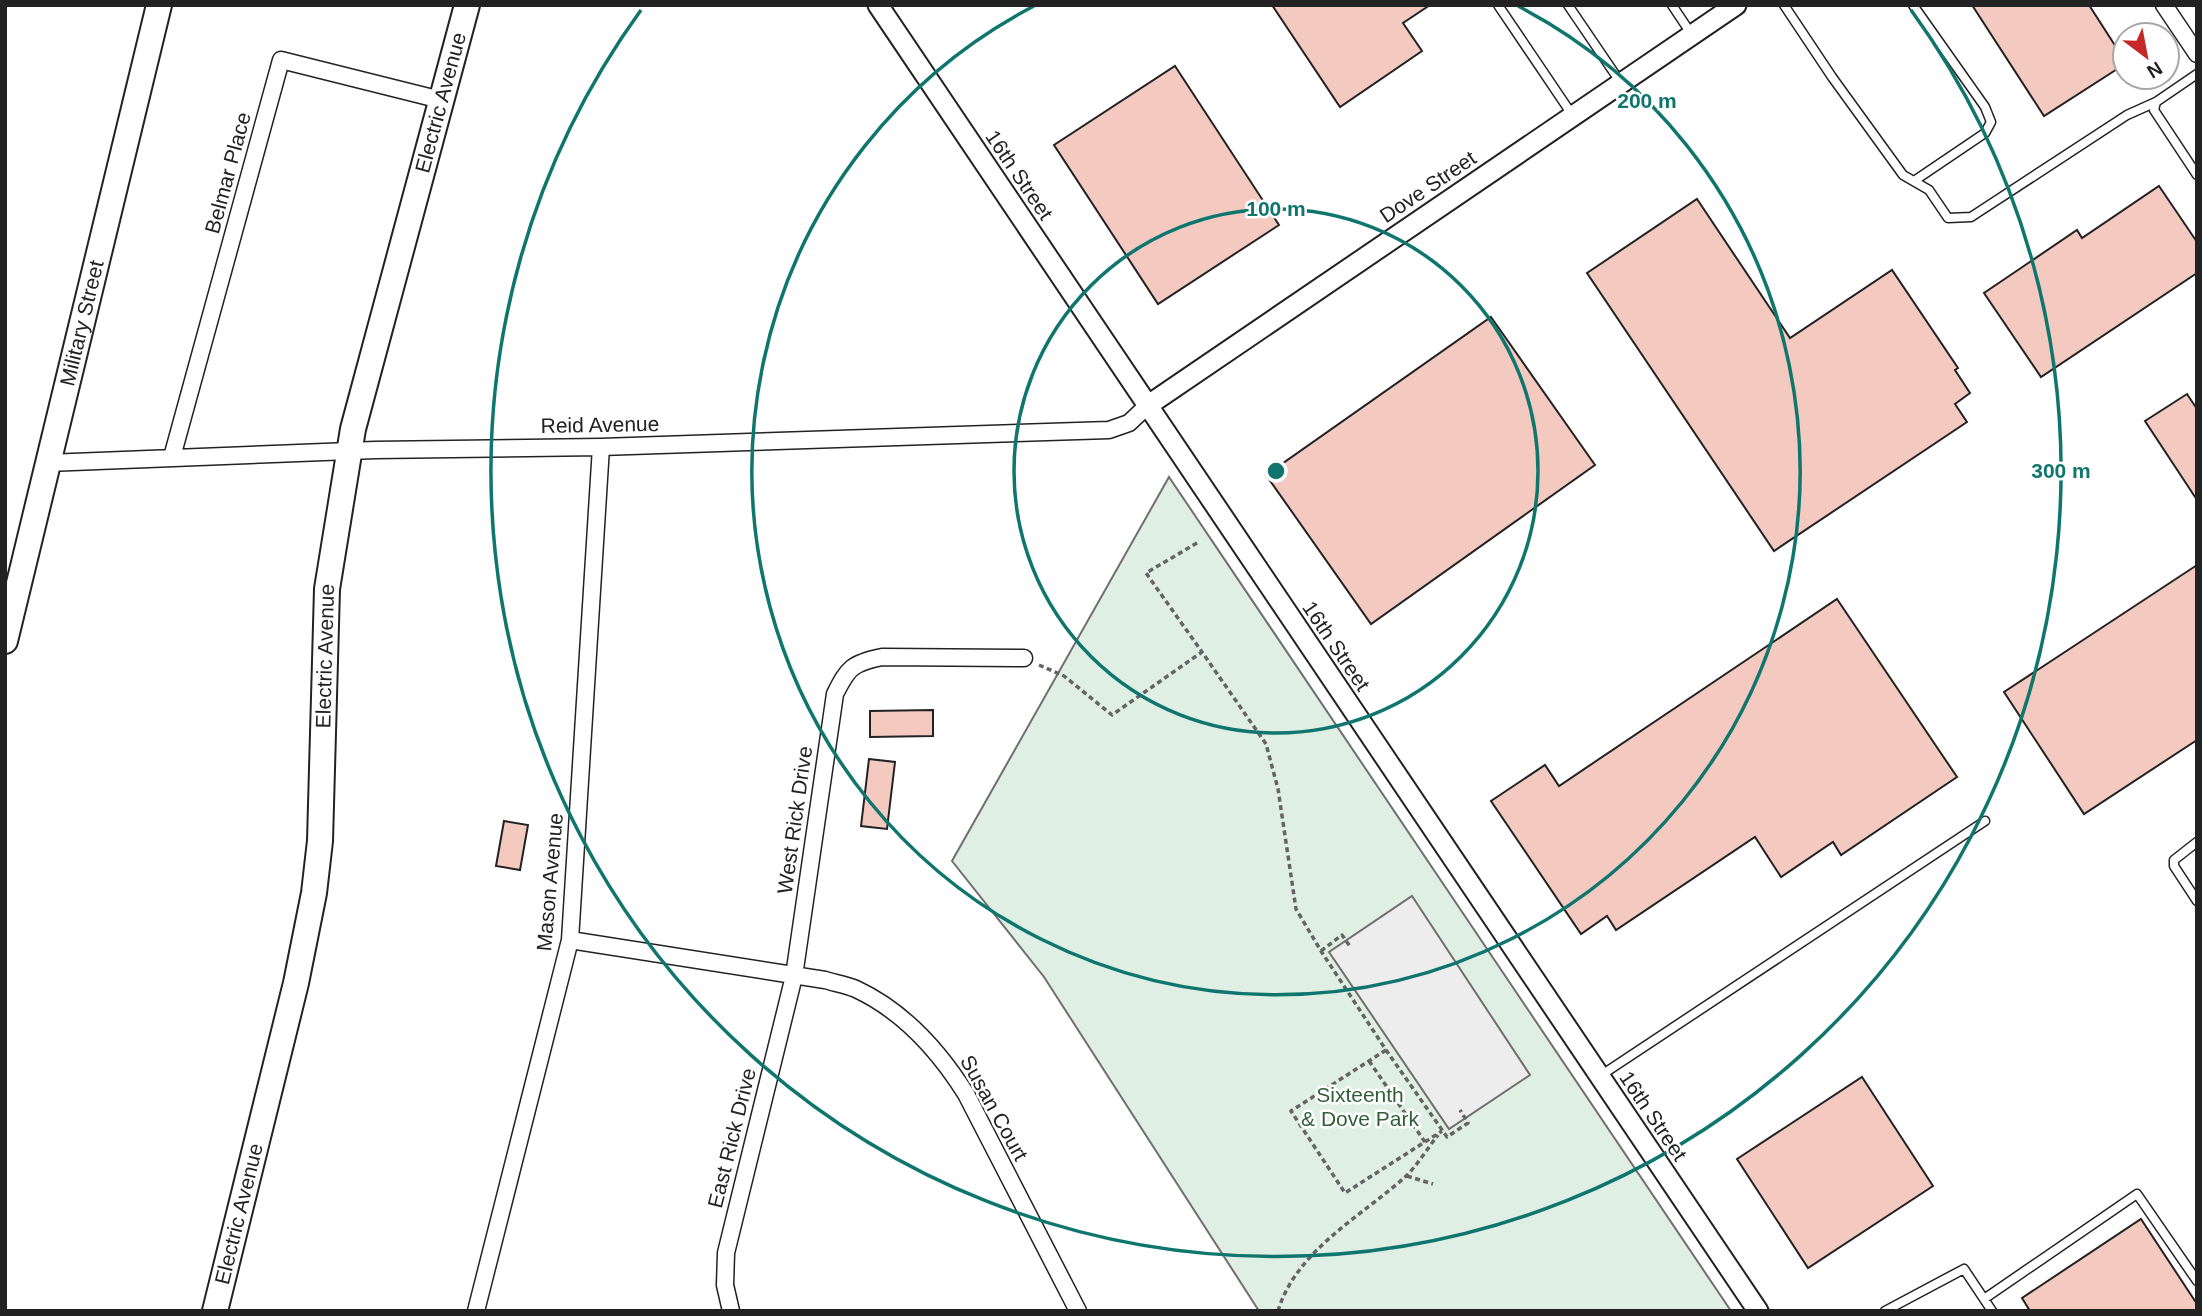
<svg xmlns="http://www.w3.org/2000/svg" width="2202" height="1316" viewBox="0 0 2202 1316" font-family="Helvetica,sans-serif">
  <rect width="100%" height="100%" fill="#fff"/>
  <path fill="#e0efe3" stroke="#6f6f6f" stroke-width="2" d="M1169,477L1731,1311H1259L1044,977L952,861Z"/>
  <path fill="#ededed" stroke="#6f6f6f" stroke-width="2" d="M1412,896L1530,1075L1449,1129L1329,952Z"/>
  <path fill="#f3c9c0" stroke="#222" stroke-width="2" d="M1272,5H1430L1403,23L1422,51L1340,107Z
    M1972,5H2089L2125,61V64L2044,116Z
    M1175,66L1279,225L1158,304L1054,145Z
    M2159,186L2197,242V273L2041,377L1984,293L2077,230L2082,238Z
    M1697,199L1790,338L1892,270L1958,368L1955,370L1970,393L1955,404L1967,422L1774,551L1587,273Z
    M1491,317L1595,465L1371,624L1266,475Z
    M2187,394L2197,409V500L2145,421Z
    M2197,565V740L2084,814L2004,692Z
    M1837,599L1957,777L1841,855L1833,842L1781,877L1755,837L1616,930L1607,916L1581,934L1491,801L1545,765L1559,786Z
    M933,710V736L870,737V711Z
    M869,759L895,762L887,829L861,826Z
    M504,821L528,825L520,870L496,866Z
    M1862,1077L1933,1186L1808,1268L1737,1159Z
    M2141,1219L2197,1304V1311H2030L2022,1298Z"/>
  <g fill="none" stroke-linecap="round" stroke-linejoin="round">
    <g stroke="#222" stroke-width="11">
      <path id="service" d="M1498,5L1573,116
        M1568,5L1621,83
        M1672,5L1692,35
        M1784,5L1832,77L1903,175L1929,190L1948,218L1971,217L2127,115L2156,102
        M1913,5L1985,107L1991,122L1985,133L1914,181
        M2197,74L2156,102L2154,110L2197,175
        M2197,842L2174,860V866L2197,901
        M1600,1076L1985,821
        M1984,1299L1992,1311
        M1885,1311L1964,1269L1984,1299L2137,1194L2197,1281"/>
    </g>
    <g stroke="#222" stroke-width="19">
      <path id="minor" d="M2164,5L2197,54
        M172,457L281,60L441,100
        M47,463L375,450L601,447L1109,430L1129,423L1147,406
        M570,940L825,980C835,983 847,985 856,989C903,1011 939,1051 966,1094L1078,1311
        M476,1311L570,940L601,447
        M731,1311L725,1285L726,1253L794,976L835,694C848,668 852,663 882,657L1024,658"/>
    </g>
    <g stroke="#222" stroke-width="23">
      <path id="tertiary" d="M878,5L1758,1311
        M1147,406L1736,5"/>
    </g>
    <g stroke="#222" stroke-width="28">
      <g id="primary">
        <path id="s1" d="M5,641L159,5"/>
        <path id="s2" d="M215,1311L296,983L314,893L320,841L327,589L353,429L467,5"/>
      </g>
    </g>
    <path stroke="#646464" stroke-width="3.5" stroke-dasharray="5 3.5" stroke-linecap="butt" d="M1197,543L1146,573L1202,652
      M1039,665L1064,676L1112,715L1202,652L1266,744L1278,789L1296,909L1321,951L1386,1050L1447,1137L1468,1123L1460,1110
      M1321,951L1342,935L1351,948
      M1386,1050L1291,1111L1345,1193L1442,1131
      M1369,1061L1425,1142
      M1407,1176L1433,1184
      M1278,1311C1296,1251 1360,1217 1404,1178C1417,1166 1427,1149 1438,1135"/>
    <use href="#service" stroke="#fff" stroke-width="8"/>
    <use href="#minor" stroke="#fff" stroke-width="16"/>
    <use href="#tertiary" stroke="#fff" stroke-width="19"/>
    <use href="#primary" stroke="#fff" stroke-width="24"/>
  </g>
  <g fill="none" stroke="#0f766e" stroke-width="3.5">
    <circle cx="1276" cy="471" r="262"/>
    <path d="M1518 6A524 524 0 1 1 1034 6"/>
    <path d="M1911 10A785 785 0 1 1 641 10"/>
  </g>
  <g text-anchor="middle" stroke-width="5" stroke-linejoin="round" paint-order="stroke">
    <g font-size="21" fill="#222" stroke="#fff">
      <text dy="7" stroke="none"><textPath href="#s2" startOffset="1234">Electric Avenue</textPath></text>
      <text transform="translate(228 173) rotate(-75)" y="7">Belmar Place</text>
      <text transform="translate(1019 175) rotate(56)" y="7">16th Street</text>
      <text transform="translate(1428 187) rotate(-34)" y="7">Dove Street</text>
      <text dy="7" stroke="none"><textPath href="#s1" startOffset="327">Military Street</textPath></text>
      <text transform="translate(600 425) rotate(-1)" y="7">Reid Avenue</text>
      <text transform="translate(1336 646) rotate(56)" y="7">16th Street</text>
      <text dy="7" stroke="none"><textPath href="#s2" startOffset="667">Electric Avenue</textPath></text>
      <text transform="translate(795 820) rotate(-82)" y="7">West Rick Drive</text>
      <text transform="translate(550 882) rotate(-85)" y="7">Mason Avenue</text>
      <text transform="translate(994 1108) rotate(61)" y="7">Susan Court</text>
      <text transform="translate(1653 1116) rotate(56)" y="7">16th Street</text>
      <text transform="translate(732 1138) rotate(-76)" y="7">East Rick Drive</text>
      <text dy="7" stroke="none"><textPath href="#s2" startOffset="100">Electric Avenue</textPath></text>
    </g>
    <g font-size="21" fill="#2f5e38" stroke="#fff">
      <text x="1360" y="1102">Sixteenth<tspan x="1360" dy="24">&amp; Dove Park</tspan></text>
    </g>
  </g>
  <circle cx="1276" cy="471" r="10" fill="#0f766e" stroke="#fff" stroke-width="3.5"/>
  <g font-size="21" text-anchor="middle" font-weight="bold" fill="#0f766e" stroke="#fff" stroke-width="5" stroke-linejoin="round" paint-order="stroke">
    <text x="1647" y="108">200 m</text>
    <text x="1276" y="216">100 m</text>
    <text x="2061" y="478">300 m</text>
  </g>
  <rect width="2202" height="1316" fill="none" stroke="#222222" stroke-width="14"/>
  <g transform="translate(2146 56) rotate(148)"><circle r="33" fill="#ffffff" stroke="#a7a7a7" stroke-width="2"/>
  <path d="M0-5L12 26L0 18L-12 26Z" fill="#c62828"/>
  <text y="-10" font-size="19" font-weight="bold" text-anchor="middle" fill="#222222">N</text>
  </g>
</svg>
